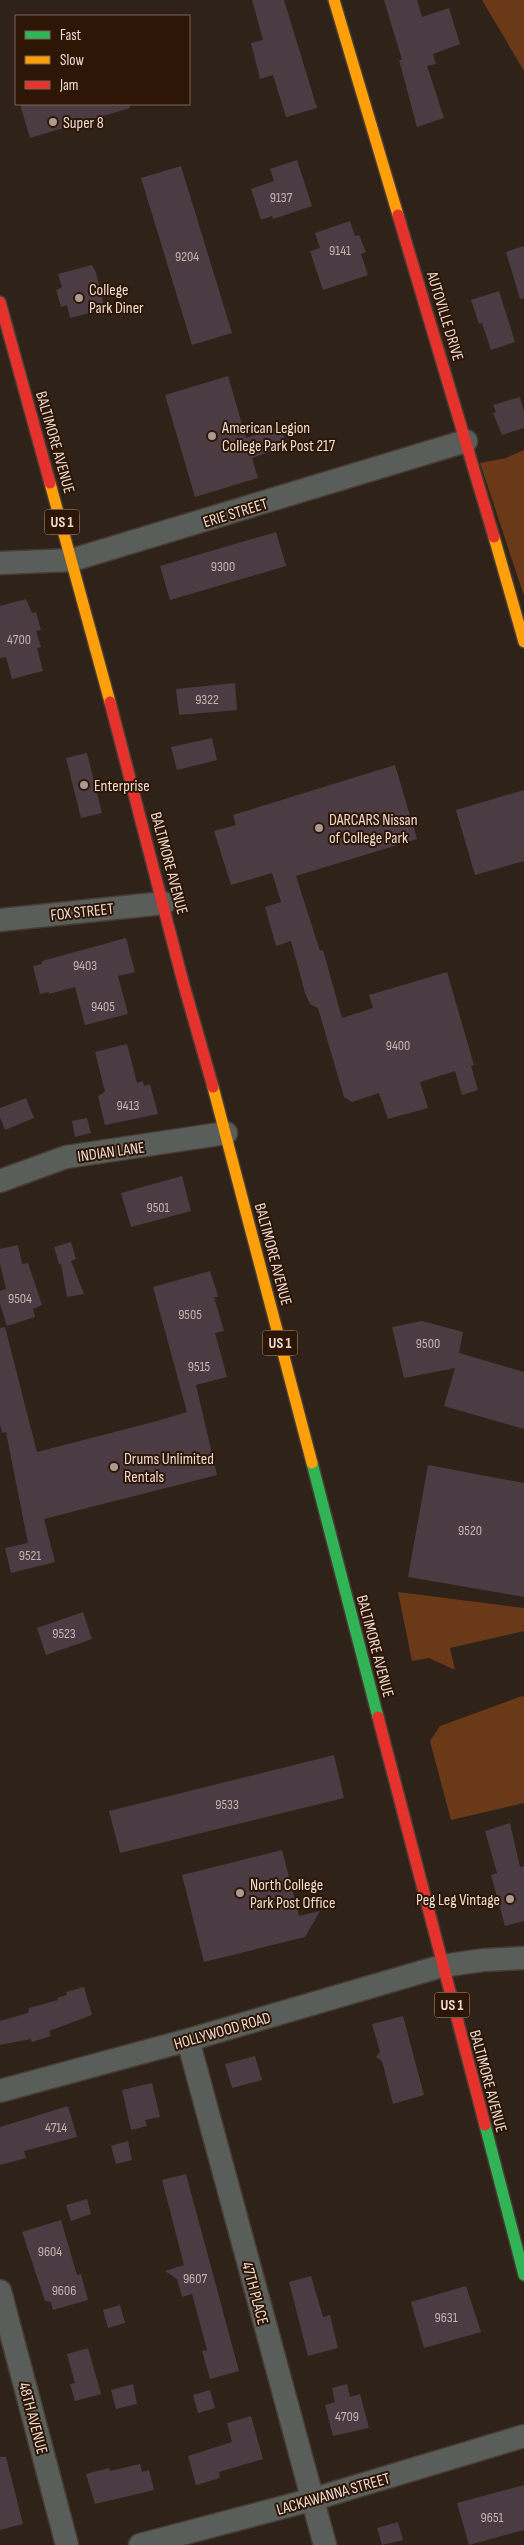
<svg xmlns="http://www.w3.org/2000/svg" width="524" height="2545" viewBox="0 0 524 2545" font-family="'Sofia Sans Condensed',sans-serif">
  <rect width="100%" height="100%" fill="#2f2219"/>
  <path fill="#6a3a18" d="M398,1592L524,1608V1631L450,1648L455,1670L429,1658L412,1661Z
    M522,1696L524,1697V1803L451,1820L430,1741L440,1726Z"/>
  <path fill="#6a3917" d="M482,0H524V71Z
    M524,450V596L480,463L506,458Z"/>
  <path fill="#4b3c43" d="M252,0H284L317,108L286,117L273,75L260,79L251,43L263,40Z
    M384,0H417L422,17L449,8L460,44L433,54L436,64L427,66L444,118L417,127L399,60H402Z
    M20,104H130V108L30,138Z
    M297,160L312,206L273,219L272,216L261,220L251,189L274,181L270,169Z
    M181,166L232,333L192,345L141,178Z
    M350,221L355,236L359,235L366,252L361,254L368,275L323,290L310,251L320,248L315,233Z
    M524,246V298L520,299L506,252Z
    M92,265L96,273L105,309L70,318L67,305L61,307L56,290L62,287L58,274Z
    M499,291L515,342L491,350L482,323L479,324L471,300Z
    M228,376L246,438L280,426L287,446L252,458L258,478L195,497L165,395Z
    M520,397L524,412V428L502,435L493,413L496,412L493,405Z
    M276,532L286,566L170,600L160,566Z
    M26,599L32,613L36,612L41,630L36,631L41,647L37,648L43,671L12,679L6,657L0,658V606Z
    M235,683L237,710L179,715L176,689Z
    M212,738L217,760L177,770L171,747Z
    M87,753L102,813L81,818L66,758Z
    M395,765L417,839L296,876L320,951L323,950L342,1018L373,1008L369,995L447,972L474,1065L471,1066L478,1090L462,1095L455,1071L420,1082L428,1108L388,1119L379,1093L352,1102L344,1097L318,1008L310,1004L305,993L291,941L276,946L265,907L281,902L272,873L231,885L214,831L236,825L233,815Z
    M524,790V861L475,875L456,810Z
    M126,938L135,972L118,976L128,1014L85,1025L75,987L49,994V992L40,994L33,966L42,964V961Z
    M127,1044L137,1083L143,1081L144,1086L150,1084L158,1114L105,1125L98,1096L105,1092L95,1052Z
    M26,1098L34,1118L5,1130L0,1117V1108Z
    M87,1118L91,1133L75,1137L72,1121Z
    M182,1176L191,1211L131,1227L121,1193Z
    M71,1242L76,1259L71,1261L84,1294L67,1297L61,1264H59L54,1247Z
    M18,1245L22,1264L28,1263L42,1305L33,1309L35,1317L7,1326L0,1304V1291L6,1289L0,1264V1249Z
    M210,1271L216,1289L218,1297H214L224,1331L215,1333L227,1377L196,1385L217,1475L44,1519L55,1562L11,1573L5,1548L28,1543L6,1432L2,1433L0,1424V1328L5,1327L37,1452L157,1421L187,1412L153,1287Z
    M422,1321L463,1332L459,1353L524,1372V1429L444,1406L455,1368L404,1378L392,1327Z
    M428,1465L524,1483V1597L408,1577Z
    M83,1612L92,1639L46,1655L37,1628Z
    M334,1755L344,1798L120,1853L109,1811Z
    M510,1823L520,1867L524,1866V1921L505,1926L491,1875L497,1873L485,1831Z
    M282,1850L299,1916L320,1911L305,1937L204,1962L182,1875Z
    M84,1987L92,2015L49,2031L51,2036L32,2042L31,2039L0,2045V2021L28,2013L29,2008L58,2000L57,1998L67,1995L66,1992Z
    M403,2016L424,2095L393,2104L382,2061L376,2057L380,2052L372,2024Z
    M255,2056L262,2080L232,2088L225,2064Z
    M152,2083L160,2117L145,2120L147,2126L131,2130L122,2090Z
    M68,2106L77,2137L24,2151L26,2158L0,2165V2127Z
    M128,2141L132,2160L116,2164L111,2146Z
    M186,2174L239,2371L210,2379L202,2351L207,2350L192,2294L182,2297L177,2279L165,2271L184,2265L162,2180Z
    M87,2199L91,2214L71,2221L66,2205Z
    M61,2220L77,2275L81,2274L88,2300L53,2310L51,2302L45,2301L22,2232Z
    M311,2276L323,2317L330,2315L338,2348L308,2356L289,2282Z
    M466,2286L481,2332L424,2348L411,2302Z
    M120,2305L125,2323L108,2328L103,2310Z
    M88,2348L101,2394L75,2401L70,2384L75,2383L67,2354Z
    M133,2384L137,2404L116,2409L111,2390Z
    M347,2384L350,2397L360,2394L369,2428L333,2436L325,2405L335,2402L332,2388Z
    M210,2390L215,2408L198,2413L193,2395Z
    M251,2416L263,2459L219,2472L220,2478L196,2485L188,2456L232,2442L227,2423Z
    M0,2457H6L23,2524L0,2530Z
    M140,2464L142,2472L149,2470L154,2490L95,2504L86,2474L109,2468L110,2471Z
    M524,2485V2530L469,2545L457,2503Z
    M398,2522L403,2540L382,2545L377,2528Z"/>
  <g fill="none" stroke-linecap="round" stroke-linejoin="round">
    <g stroke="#483d34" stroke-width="25">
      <path id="street" d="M0,563L72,560L466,441
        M0,920L164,903
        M0,1181L66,1157L226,1133
        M188,2040L325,2545
        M0,2091L188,2040L442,1966L484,1960L524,1958
        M0,2291L67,2545
        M140,2545L314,2499L524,2436"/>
    </g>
    <g stroke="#483d34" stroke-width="14">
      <path id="fast" d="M312,1463L378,1717
        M485,2125L524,2275"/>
    </g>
    <g stroke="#483d34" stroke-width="14">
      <path id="slow" d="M334,0L398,215
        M50,483L110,702
        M494,537L524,642
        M213,1087L312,1463"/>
    </g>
    <g stroke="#483d34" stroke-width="14">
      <path id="jam" d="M398,215L494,537
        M0,302L50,483
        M110,702L183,982L213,1087
        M378,1717L485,2125"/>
    </g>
    <use href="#street" stroke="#5a5e5b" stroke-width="22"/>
    <use href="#fast" stroke="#30b455" stroke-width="11"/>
    <use href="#slow" stroke="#ff9f0a" stroke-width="11"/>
    <use href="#jam" stroke="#e5322d" stroke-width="11"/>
  </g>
  <g fill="#aa9a91" stroke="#2e1606" stroke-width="2">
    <circle cx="53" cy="122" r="5"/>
    <circle cx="79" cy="298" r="5"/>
    <circle cx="212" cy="436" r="5"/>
    <circle cx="84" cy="785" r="5"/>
    <circle cx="319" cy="828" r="5"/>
    <circle cx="114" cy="1467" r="5"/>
    <circle cx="240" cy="1893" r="5"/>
    <circle cx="510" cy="1899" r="5"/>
  </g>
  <g text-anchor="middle" stroke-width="4" stroke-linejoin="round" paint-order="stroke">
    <g font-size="14" fill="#c4b3ae">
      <text x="281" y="202">9137</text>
      <text x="340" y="255">9141</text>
      <text x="187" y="261">9204</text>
      <text x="223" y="571">9300</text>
      <text x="19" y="644">4700</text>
      <text x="207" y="704">9322</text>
      <text x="85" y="970">9403</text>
      <text x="103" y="1011">9405</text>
      <text x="398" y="1050">9400</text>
      <text x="128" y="1110">9413</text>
      <text x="158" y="1212">9501</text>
      <text x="20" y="1303">9504</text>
      <text x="190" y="1319">9505</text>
      <text x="428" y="1348">9500</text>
      <text x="199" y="1371">9515</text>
      <text x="470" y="1535">9520</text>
      <text x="30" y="1560">9521</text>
      <text x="64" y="1638">9523</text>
      <text x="227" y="1809">9533</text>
      <text x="56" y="2132">4714</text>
      <text x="50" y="2256">9604</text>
      <text x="195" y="2283">9607</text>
      <text x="64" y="2295">9606</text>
      <text x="446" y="2322">9631</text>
      <text x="347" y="2421">4709</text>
      <text x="492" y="2522">9651</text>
    </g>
    <g fill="#2e1606" stroke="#b4a094" stroke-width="1">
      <rect x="44.5" y="509.5" width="35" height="25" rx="4"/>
      <rect x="262.5" y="1330.5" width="35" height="25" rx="4"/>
      <rect x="434.5" y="1992.5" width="35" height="25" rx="4"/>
    </g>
    <g font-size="15" font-weight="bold" fill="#eddbd1">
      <text x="62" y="527">US 1</text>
      <text x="280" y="1348">US 1</text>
      <text x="452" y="2010">US 1</text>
    </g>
    <g font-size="16" fill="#eddbd1" stroke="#2e1606" text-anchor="start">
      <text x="63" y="128">Super 8</text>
      <text x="89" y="295">College<tspan x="89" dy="18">Park Diner</tspan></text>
      <text x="222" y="433">American Legion<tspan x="222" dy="18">College Park Post 217</tspan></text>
      <text x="94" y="791">Enterprise</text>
      <text x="329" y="825">DARCARS Nissan<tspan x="329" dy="18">of College Park</tspan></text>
      <text x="124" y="1464">Drums Unlimited<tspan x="124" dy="18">Rentals</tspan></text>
      <text x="250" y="1890">North College<tspan x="250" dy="18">Park Post Office</tspan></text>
      <text x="500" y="1905" text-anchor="end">Peg Leg Vintage</text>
    </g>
    <g font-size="16" fill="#eddbd1" stroke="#2e1606">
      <text transform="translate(446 316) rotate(73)" y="6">AUTOVILLE DRIVE</text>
      <text transform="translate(56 442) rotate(74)" y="6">BALTIMORE AVENUE</text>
      <text transform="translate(235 512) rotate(-17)" y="6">ERIE STREET</text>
      <text transform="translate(170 863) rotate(75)" y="6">BALTIMORE AVENUE</text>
      <text transform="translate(82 911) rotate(-6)" y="6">FOX STREET</text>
      <text transform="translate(111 1151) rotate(-8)" y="6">INDIAN LANE</text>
      <text transform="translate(274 1254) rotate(75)" y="6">BALTIMORE AVENUE</text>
      <text transform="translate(376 1646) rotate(75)" y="6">BALTIMORE AVENUE</text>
      <text transform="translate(222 2030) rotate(-16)" y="6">HOLLYWOOD ROAD</text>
      <text transform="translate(489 2081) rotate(75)" y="6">BALTIMORE AVENUE</text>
      <text transform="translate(256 2293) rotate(75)" y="6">47TH PLACE</text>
      <text transform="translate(34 2418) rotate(75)" y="6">48TH AVENUE</text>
      <text transform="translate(333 2493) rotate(-16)" y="6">LACKAWANNA STREET</text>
    </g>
  </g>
  <rect x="15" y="15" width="175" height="90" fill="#2e1606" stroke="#7a6557"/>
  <rect x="25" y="31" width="25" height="8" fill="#30b455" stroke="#7a6557"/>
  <text x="60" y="40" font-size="15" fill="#eddbd1">Fast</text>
  <rect x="25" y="56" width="25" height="8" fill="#ff9f0a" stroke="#7a6557"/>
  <text x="60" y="65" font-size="15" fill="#eddbd1">Slow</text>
  <rect x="25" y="81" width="25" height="8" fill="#e5322d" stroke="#7a6557"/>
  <text x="60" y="90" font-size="15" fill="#eddbd1">Jam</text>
</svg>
